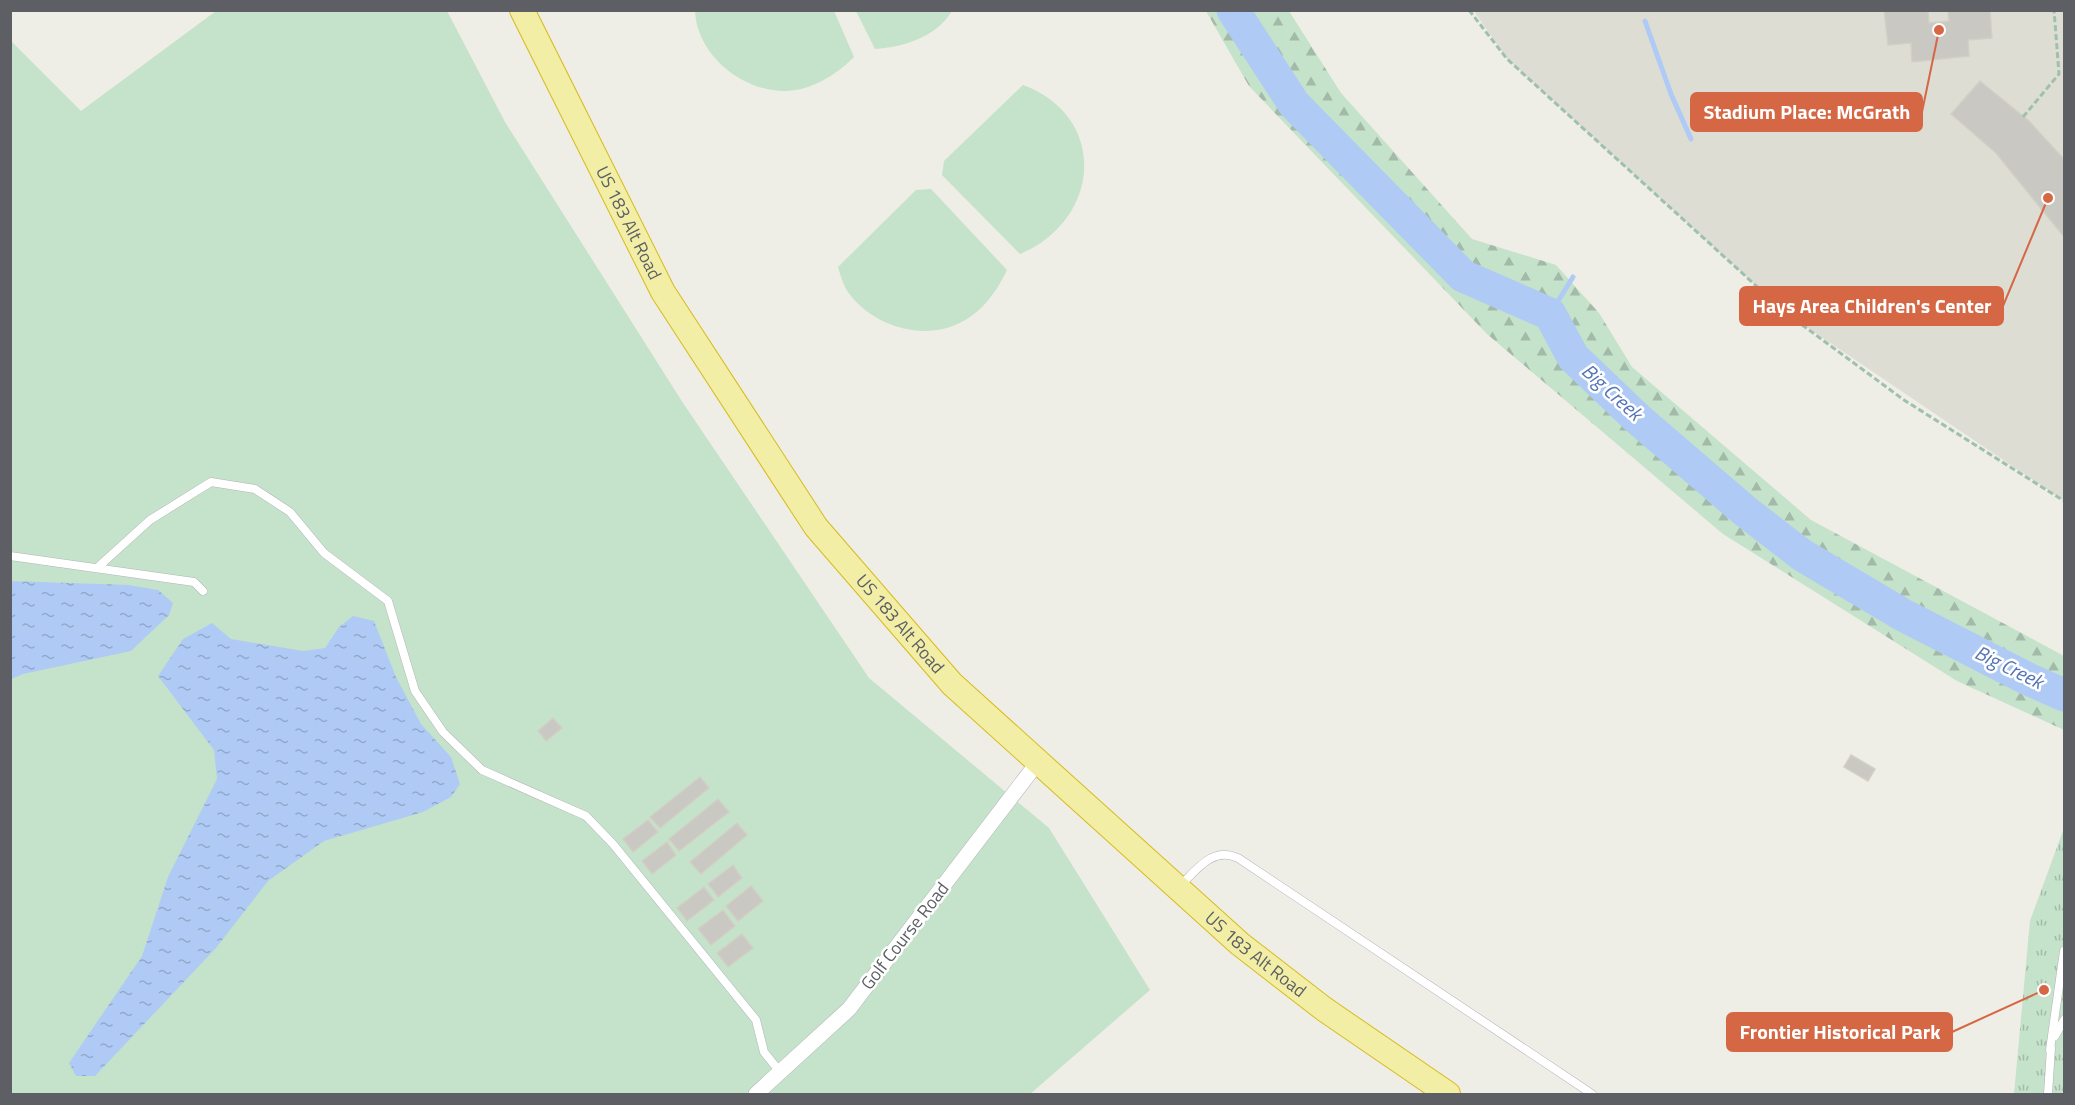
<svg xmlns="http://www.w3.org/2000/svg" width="2075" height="1105" viewBox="0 0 2075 1105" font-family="'Titillium Web',sans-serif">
  <defs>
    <pattern id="forest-firs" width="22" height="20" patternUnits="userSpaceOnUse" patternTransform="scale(1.5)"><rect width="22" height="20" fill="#c5e2ca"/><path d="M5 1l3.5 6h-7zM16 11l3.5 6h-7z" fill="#a3baa8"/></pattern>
    <pattern id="park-tufts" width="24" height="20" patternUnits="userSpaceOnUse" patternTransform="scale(1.5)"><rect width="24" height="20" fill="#c5e2ca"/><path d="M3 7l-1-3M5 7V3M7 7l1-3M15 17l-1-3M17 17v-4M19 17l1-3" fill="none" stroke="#a3baa8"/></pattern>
    <pattern id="water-ripples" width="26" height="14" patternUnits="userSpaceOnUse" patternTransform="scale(1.5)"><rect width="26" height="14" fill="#afcbf5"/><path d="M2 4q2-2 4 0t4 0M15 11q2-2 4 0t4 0" fill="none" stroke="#92a8ca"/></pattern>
  </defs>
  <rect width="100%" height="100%" fill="#eeede6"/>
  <path fill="#deddd4" d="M1474,11H2064V501L1786,313L1507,59Z"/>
  <path fill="#c5e2ca" d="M216,11H447L505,122L683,403L869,678L1049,828L1150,990L1030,1094H11V41L81,111Z
    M695,11H834L854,57C836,75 811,91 784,91C742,91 697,55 695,11Z
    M856,11H952C936,37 904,47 875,49Z
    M1023,85C1109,117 1101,220 1020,254L942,175L944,161Z
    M931,189L1007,270C996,293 980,315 955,325C920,340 874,325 851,296C844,288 841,277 838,267L916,190Z"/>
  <path fill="url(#forest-firs)" d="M1206,11H1289L1341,93L1472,239L1556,265L1599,313L1632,367L1811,520L2064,656V730L1957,681L1723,534L1487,334L1249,86Z"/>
  <path fill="url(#park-tufts)" d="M2064,828V1094H2014L2030,921Z"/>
  <path fill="url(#water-ripples)" d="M11,581L128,585L158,590L173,603L169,615L131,651L23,674L11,679Z
    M353,616L374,621L396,677L421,724L451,757L460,784L451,797L423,812L324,841L268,881L216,948L95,1076H76L69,1063L142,956L168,877L217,779L214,750L158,676L183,639L212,623L231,639L303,651L325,648L339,627Z"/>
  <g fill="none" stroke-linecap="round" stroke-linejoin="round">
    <path stroke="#afcbf5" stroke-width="5" d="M1645,21L1671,94L1691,139
      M1550,314L1573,277"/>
    <path stroke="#afcbf5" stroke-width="33" d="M1233,10L1294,104L1463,276L1550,314L1573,357L1638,419L1745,511L1802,555L1903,615L2028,679L2064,695"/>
  </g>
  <path fill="#c9c8c2" stroke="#d2d0c5" stroke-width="1.5" d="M1884,10H1928L1929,23L1949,21L1948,10H1990L1992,38L1968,40L1969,56L1912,62L1911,43L1888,45Z
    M1980,81L2029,121L2064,159V237L1996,153L1951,114Z
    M553,718L562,728L546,741L538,731Z
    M1851,755L1875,769L1868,781L1844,767Z
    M700,777L709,788L660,828L650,817Z
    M718,799L729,812L679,851L669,839Z
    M648,820L658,832L633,852L623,839Z
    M737,823L747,835L701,874L690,862Z
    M667,842L676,855L652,874L642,861Z
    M733,865L742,878L718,897L708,884Z
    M751,886L763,901L738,921L726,906Z
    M704,887L714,900L687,921L677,908Z
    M723,910L735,926L711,945L698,929Z
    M742,934L753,948L728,967L717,953Z"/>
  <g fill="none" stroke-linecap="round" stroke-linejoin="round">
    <g stroke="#b3b4b9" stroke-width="9">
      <path id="service" d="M10,556L194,582L203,591
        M97,568L150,520L211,482L255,489L290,512L324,553L388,601L415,691L443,732L482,770L586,816L613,844L756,1020L764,1052L781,1073
        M1180,886C1196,870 1213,846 1238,858L1592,1094
        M2055,1036L2064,1020
        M2050,1050L2064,951
        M2048,1094L2051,1048"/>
    </g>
    <g stroke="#b3b4b9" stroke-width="16">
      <path id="minor" d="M756,1094L849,1009L1038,762"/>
    </g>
    <g stroke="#d8bb1c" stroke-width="26">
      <g id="trunk">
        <path id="s1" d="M522,10L663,292L816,527L952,684L1240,944L1324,1009L1448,1094"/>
      </g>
    </g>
    <path stroke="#9ec0ad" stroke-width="3" stroke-dasharray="6 3" stroke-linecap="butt" d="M1469,10L1507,59L1786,313L1904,400L2064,501
      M2023,117L2059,74L2054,10"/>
    <use href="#service" stroke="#fff" stroke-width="8"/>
    <use href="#minor" stroke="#fff" stroke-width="15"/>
    <use href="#trunk" stroke="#f2eea6" stroke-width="24"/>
  </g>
  <g text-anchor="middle" stroke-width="5" stroke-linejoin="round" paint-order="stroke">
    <g font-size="18" fill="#5d5f64" stroke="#fff">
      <text dy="6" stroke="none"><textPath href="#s1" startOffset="238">US 183 Alt Road</textPath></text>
      <text dy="6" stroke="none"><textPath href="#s1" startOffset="724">US 183 Alt Road</textPath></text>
      <text transform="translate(905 936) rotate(-52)" y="6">Golf Course Road</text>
      <text dy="6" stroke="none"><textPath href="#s1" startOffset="1210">US 183 Alt Road</textPath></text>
    </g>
    <g font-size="20" font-style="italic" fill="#5474b6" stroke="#fff">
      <text transform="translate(1612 392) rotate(42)" y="7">Big Creek</text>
      <text transform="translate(2009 667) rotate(26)" y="7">Big Creek</text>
    </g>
  </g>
  <path fill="none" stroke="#d56745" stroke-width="2" d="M1939 30L1922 112M2048 198L2003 306M2044 990L1952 1032"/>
  <g fill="#d56745" stroke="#fff" stroke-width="2">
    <circle cx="1939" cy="30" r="6"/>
    <circle cx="2048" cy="198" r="6"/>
    <circle cx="2044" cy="990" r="6"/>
  </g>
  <g fill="#d56745" stroke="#d56745" stroke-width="2">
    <rect x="1691" y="93" width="231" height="38" rx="6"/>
    <rect x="1740" y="287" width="263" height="38" rx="6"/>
    <rect x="1727" y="1013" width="225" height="38" rx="6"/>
  </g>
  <g font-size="20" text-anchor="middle" font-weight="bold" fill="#fff">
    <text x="1807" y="119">Stadium Place: McGrath</text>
    <text x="1872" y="313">Hays Area Children's Center</text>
    <text x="1840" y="1039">Frontier Historical Park</text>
  </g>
  <rect width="2075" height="1105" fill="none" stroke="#5d5f64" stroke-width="24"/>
</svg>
